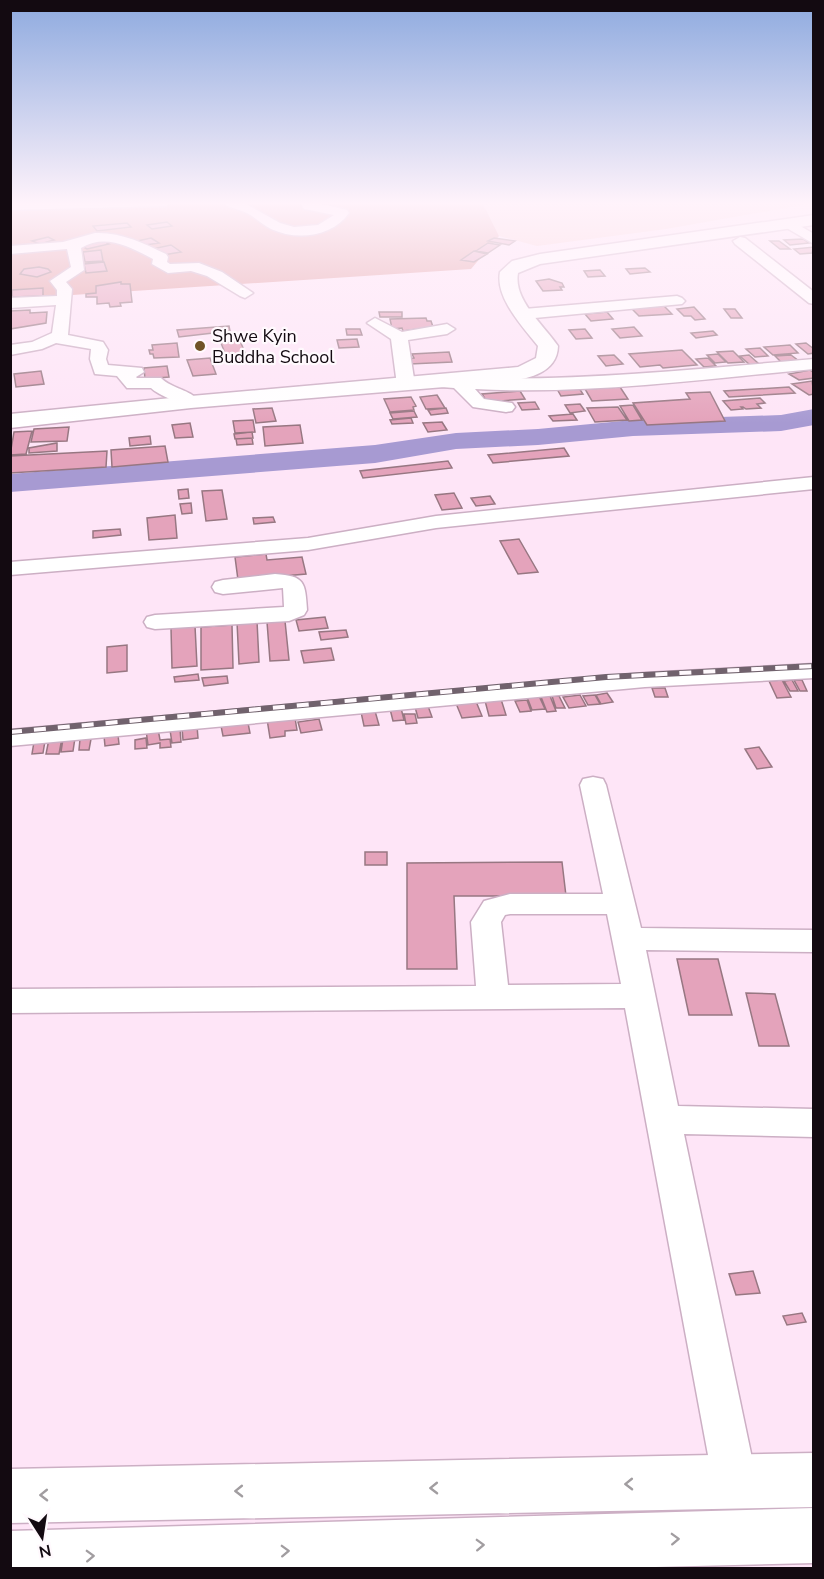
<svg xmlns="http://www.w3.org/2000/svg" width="824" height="1579" viewBox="0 0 824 1579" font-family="'Nunito Sans',sans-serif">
  <rect width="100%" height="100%" fill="#fee5f7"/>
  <path fill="#f8d2d3" d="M482,202H813L814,203L666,229L537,246L499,236Z"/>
  <path fill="#e19da1" d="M11,202H482L499,236L471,269L11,299Z"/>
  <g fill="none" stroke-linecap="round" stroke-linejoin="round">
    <path fill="#a79ad2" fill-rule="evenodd" d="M814,409V425L781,431L633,436L538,445L456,449L375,463L10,492V474L375,445L456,433L538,429L633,420L781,415Z"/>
  </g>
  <path fill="#e4a3bb" stroke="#977782" stroke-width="1.5" d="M167,222L172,226L152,229L147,225Z
    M127,223L131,227L97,231L93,226Z
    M48,237L54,240L40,244L32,241Z
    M151,238L159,243L145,245L137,241Z
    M494,238L515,241L509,245L488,241Z
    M803,239L809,243L790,245L784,240Z
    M102,240L109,244L87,249L80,245Z
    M770,241H779L790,249H780Z
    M488,243L500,245L488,253L476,251Z
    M171,245L181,252L163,255L152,249Z
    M814,247L812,253L800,254L794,249Z
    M101,250L103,261L85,262L83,252Z
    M474,251L487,254L474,262L461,260Z
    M104,262L107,271L86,273L84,264Z
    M39,267L48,269L51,272L37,277L20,274L24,269Z
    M645,268L650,272L630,274L626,269Z
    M600,270L605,276L588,277L584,271Z
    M549,279L562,283L564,287H560L562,290L543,291L536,281Z
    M121,282V284H130L132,302L120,303L121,306L110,307L109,303L97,304V297H86V294L96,293V286Z
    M43,288V296L12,297V290Z
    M664,306L672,314L639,316L631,308Z
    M694,307L705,319L695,320L691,316H684L677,309Z
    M724,309H735L742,318H731Z
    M30,310V313L47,312L46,323L10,329V311Z
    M379,312H402V317H380Z
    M607,312L613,319L591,321L585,314Z
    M426,318L427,321H431L433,327L403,331L402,328L392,329L390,319Z
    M229,326L230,331L179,337L177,330Z
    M634,327L642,336L620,338L612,329Z
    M346,329H360L362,335H347Z
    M585,329L592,338L576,339L569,330Z
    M713,331L717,335L696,338L691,333Z
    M357,339L359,347L339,348L337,340Z
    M240,341L248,359L228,361L221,343Z
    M177,343L179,357L154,358L153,354H150L149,350H153L152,345Z
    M806,343L814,349V353L808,354L796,344Z
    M790,345L798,353L773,355L764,347Z
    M760,348L768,356L755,357L746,349Z
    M682,350L697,365L663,368L660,365L640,367L629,354Z
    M733,351L744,362L728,363L717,352Z
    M449,352L452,362L410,364L409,359L414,358L412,354Z
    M718,354L726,362L715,363L707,355Z
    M614,355L623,364L606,366L598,356Z
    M749,355L759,364L750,365L740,356Z
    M791,355L799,361L782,363L775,356Z
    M210,358L216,374L193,376L187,360Z
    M708,358L716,366L704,367L696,359Z
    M167,366L169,377L145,379L144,368Z
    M810,370L814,373V378L799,380L789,374Z
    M41,371L44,384L16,387L14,374Z
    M812,381L814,394L809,395L792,384Z
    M620,387L628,399L592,401L585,389Z
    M789,387L795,393L729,397L724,391Z
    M579,388L583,394L561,396L557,389Z
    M520,391L525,399L487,402L482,394Z
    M710,392L725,421L647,425L633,403L690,399L686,393Z
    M437,395L445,408L426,409L420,397Z
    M411,397L416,406L413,407L414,410L390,412L384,399Z
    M760,398L765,403L757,404L761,408L746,409L743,407H741L743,409L731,410L723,401Z
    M535,402L539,409L522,410L518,403Z
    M580,404L585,411L570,413L565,405Z
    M633,405L642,420L629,421L620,406Z
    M618,407L627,420L595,422L587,408Z
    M272,408L276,421L256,423L253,409Z
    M446,408L448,413L431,415L428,410Z
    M414,411L417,417L393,419L390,413Z
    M573,414L577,420L553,421L549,416Z
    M411,418L413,423L392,424L390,420Z
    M253,420L255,432L235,433L233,421Z
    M442,422L447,430L428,432L423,423Z
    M190,423L193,437L175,438L172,425Z
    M300,425L303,443L265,446L263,427Z
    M69,427L67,441L31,442L34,429Z
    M32,431L26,454L10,455L14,432Z
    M252,432L253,438L235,439L234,434Z
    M150,436L151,444L130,446L129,438Z
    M252,438L253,444L237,445L236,439Z
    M57,443V451L29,453V448Z
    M165,446L168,462L112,467L111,450Z
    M564,448L569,456L493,463L488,455Z
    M107,451L106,467L10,473V456Z
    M448,461L452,468L363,478L360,471Z
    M188,489L189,498L179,499L178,490Z
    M222,490L227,519L206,521L202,491Z
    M454,493L462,508L442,510L435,495Z
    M490,496L495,504L476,506L471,498Z
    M191,503L192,513L182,514L180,504Z
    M175,515L177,538L149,540L147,518Z
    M273,517L275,522L254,524L253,518Z
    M120,529L121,535L93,538V531Z
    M519,539L538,572L518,574L500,541Z
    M266,554L267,560L302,557L306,574L238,580L235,557Z
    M325,617L328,628L299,631L296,620Z
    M257,621L259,662L239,664L237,622Z
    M285,621L289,660L270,661L267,622Z
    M232,625L233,668L201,670V627Z
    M195,626L197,666L172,668L171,628Z
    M346,630L348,637L321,640L319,632Z
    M127,645V671L107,673V647Z
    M331,648L334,660L304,663L301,651Z
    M198,674L199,680L175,682L174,677Z
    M227,676L228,683L204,686L202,678Z
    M782,680L791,697L777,698L769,681Z
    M792,680L798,691H790L784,681Z
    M794,680H802L807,691H800Z
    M652,688H665L668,697H655Z
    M607,693L613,702L601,704L596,695Z
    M580,695L586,706L569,708L563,697Z
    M595,695L600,704L588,705L583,696Z
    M500,696L506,715L489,716L484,697Z
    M539,696L545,709L532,710L527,697Z
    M550,696L556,711L547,712L541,697Z
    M552,696H559L565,708H556Z
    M475,699L482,716L462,718L455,701Z
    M527,700L531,711L520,712L515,701Z
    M428,706L432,717L418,718L415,707Z
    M401,708L404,720L393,721L390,709Z
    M375,711L379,725L364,726L361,712Z
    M404,714H415L417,723L406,724Z
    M295,718L297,730L285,731V736L270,738L267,719Z
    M319,719L322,730L301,733L298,722Z
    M248,723L250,733L223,736L221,726Z
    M197,726L198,738L183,740L182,728Z
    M158,729L160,740L170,739L171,747L160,748V743L148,745L146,730Z
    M180,729L181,742L172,743L170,730Z
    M118,735L119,744L105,746L104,736Z
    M62,738L59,754H46L49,739Z
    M75,738L73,751L61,752L63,739Z
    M146,738L147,748L135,749V740Z
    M80,739H91L89,750H79Z
    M45,741L43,753L32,754L34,742Z
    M759,747L772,767L757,769L745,749Z
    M365,852H387V865H365Z
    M562,862L566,896H454L457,969H407V863Z
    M677,959H718L732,1015H689Z
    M746,993L775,994L789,1046H759Z
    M753,1271L760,1293L736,1295L729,1274Z
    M802,1313L806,1322L787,1325L783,1316Z"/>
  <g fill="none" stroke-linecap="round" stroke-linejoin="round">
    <g stroke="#ccafc4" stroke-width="3">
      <path id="minor" d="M10,202H172L166,206L10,210Z
        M222,202L246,204L280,223L294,227L318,225L334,215L304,209L300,202H313L347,210L349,213C332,237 297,241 271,229C263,225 256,218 247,213C239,209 228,208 222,202Z
        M790,220L814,234V244L785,227L783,224Z
        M95,233C121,232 143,243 166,254L168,257L167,262L170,264L199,263L222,272L253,293L245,298L240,296L207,276L191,271L168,273L152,264L153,259C130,247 106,233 81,248L84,270L66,282L72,289L68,335L103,342L108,350L106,359L108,365L142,368L144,372L136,377L137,378H161C172,389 190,389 200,402L197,406C187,408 158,395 151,388H127L117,376L95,374L90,359L91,349L56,343L42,349L10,355V345L32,342L52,333L56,305L10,308V298L57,296V290L50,281L71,267L67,249L10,254V246L63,242Z
        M740,237L745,238L814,292V304L809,303L735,244L733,241Z
        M677,296L682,298L685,301L682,304L524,319L516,314L524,309Z
        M375,318L402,332L447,324L455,329L447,334L408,340L415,385L412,389H400L397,385L391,339L367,323Z
        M814,359V369C701,379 588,395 475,389L484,399L512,403L515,407L512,411L506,412L473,407L454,388L429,386L426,382L429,378L435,377C562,383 687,370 814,359Z
        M814,477V489L436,528L308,550L10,575V562L308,538L436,516Z
        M275,574C305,576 305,582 307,610L304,615L289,621L155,629L147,627L144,622L147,617L155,615L284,607L283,588L223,594L215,592L212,587L215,582L223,580Z
        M814,664V678L645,687L10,746V730L645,673Z
        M593,777L603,779L606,785L641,928L814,930V952L646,950L678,1106L814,1109V1137L684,1134L757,1482L750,1497L735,1504L720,1497L713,1482L625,1008L10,1013V989L476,986L471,922L484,901L510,894H603L580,785L583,779ZM510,914H607L621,984L508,985L501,922L505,915Z"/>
    </g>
    <g stroke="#ccafc4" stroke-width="3">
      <path id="major" d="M814,215V225L540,264L518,273C513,300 544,325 558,346C557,378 518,380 493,383L191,408L10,428V414L191,396L518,367L536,358L538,346C523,327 495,298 500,272L512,261L540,254Z
        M814,1453V1507L10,1523V1469Z
        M814,1508V1563L616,1568H10V1531Z"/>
    </g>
    <use href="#minor" fill="#fff" fill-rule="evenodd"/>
    <use href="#major" fill="#fff" fill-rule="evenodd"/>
    <g stroke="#71626d" stroke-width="6">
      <path id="rail" d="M10,732L606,677L814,666"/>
    </g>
    <use href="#rail" stroke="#fff9fd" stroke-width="4" stroke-dasharray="12" stroke-linecap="butt"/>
  </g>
  <defs><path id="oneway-chevron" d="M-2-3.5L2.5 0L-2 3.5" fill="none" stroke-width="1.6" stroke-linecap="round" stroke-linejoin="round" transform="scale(1.5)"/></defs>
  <g stroke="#a19da0">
    <use href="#oneway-chevron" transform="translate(629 1484) rotate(179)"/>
    <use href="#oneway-chevron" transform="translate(434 1488) rotate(179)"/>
    <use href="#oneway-chevron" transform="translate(239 1491) rotate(179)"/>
    <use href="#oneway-chevron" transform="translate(44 1495) rotate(179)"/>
    <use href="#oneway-chevron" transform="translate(675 1539) rotate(-2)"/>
    <use href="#oneway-chevron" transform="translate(480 1545) rotate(-2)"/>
    <use href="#oneway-chevron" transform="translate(285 1551) rotate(-2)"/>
    <use href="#oneway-chevron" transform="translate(90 1556) rotate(-2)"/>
  </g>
  <linearGradient id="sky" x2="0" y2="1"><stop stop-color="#8eaadf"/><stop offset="0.48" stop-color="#fff3fb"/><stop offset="1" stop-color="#fff3fb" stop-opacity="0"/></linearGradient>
  <rect width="824" height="423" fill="url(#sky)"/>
  <circle fill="#705327" stroke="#fff9fd" stroke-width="2" cx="200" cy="346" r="6"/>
  <g text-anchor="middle" stroke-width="4.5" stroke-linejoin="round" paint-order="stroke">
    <g font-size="18" fill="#130a11" stroke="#fff9fd" text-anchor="start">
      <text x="212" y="342">Shwe Kyin<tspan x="212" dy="21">Buddha School</tspan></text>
    </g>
  </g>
  <rect width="824" height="1579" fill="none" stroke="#130a11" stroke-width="24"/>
  <g transform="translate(42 1537) rotate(168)" stroke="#fff9fd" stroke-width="4.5" paint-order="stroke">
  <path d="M0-4.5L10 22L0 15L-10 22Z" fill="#130a11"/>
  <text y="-9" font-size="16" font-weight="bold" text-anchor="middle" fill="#130a11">N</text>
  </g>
</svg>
